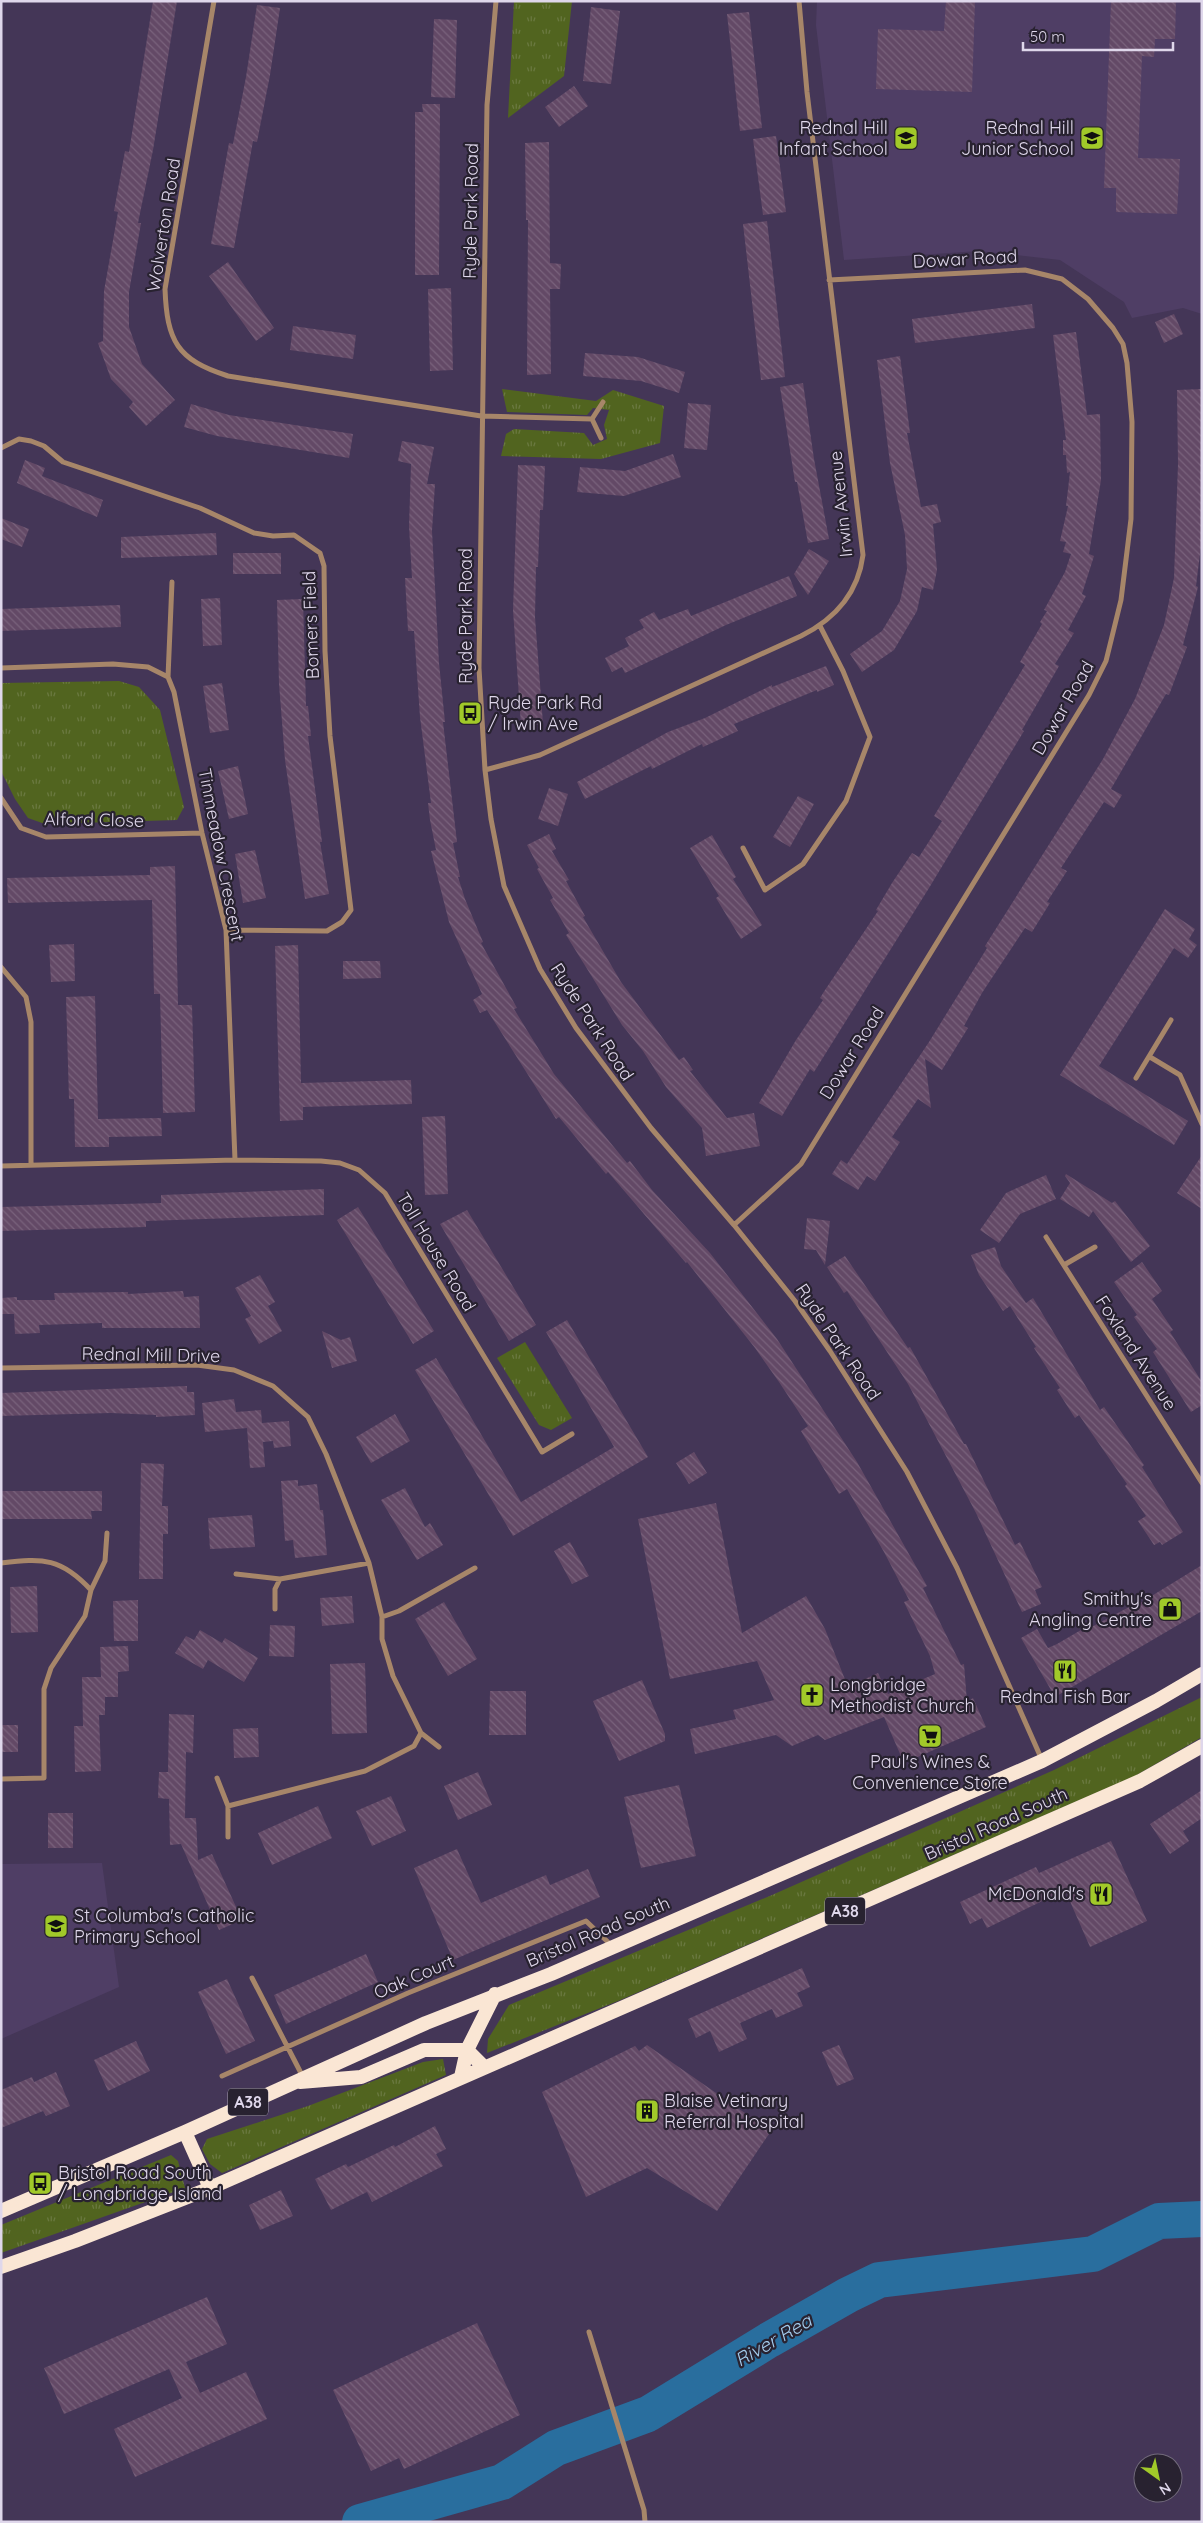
<svg xmlns="http://www.w3.org/2000/svg" width="1203" height="2523" viewBox="0 0 1203 2523" font-family="Quicksand,sans-serif">
  <defs>
    <pattern id="grass-tufts" width="24" height="20" patternUnits="userSpaceOnUse" patternTransform="scale(1.25)"><rect width="24" height="20" fill="#51641f"/><path d="M3 7l-1-3M5 7V3M7 7l1-3M15 17l-1-3M17 17v-4M19 17l1-3" fill="none" stroke="#6a7940"/></pattern>
    <pattern id="building-back-hatch" width="6" height="6" patternUnits="userSpaceOnUse" patternTransform="scale(1.25)"><rect width="6" height="6" fill="#634966"/><path d="M-1 5l2 2M0 0l6 6M5-1l2 2" fill="none" stroke="#79627c"/></pattern>
  </defs>
  <rect width="100%" height="100%" fill="#443657"/>
  <path fill="#4f3e65" d="M817,1H1202V314L1183,308L1132,318L1124,302L1060,260L979,251L844,260L816,25Z
    M102,1863L119,1987L1,2039V1864Z"/>
  <path fill="url(#grass-tufts)" d="M514,1H572L564,76L508,118Z
    M502,389L596,401L613,390L664,406L660,443L601,459L501,456L506,434L514,429L584,433L593,445L607,439L604,425L609,410L593,408L587,415L507,412Z
    M119,681L139,687L160,710L184,807L177,820L45,824L28,818L15,799L1,771V683Z
    M525,1342L572,1418L551,1430L539,1425L497,1358Z
    M1202,1697V1737L1135,1776L618,2001L487,2053L488,2039L509,2005L772,1895L1054,1770Z
    M443,2059L446,2075L222,2173L210,2164L202,2149L207,2139L308,2106L423,2062Z
    M171,2155L178,2161L185,2188L1,2253V2225Z"/>
  <g fill="none" stroke-linecap="round" stroke-linejoin="round">
    <path stroke="#296e9e" stroke-width="36" d="M360,2522L502,2482L556,2448L648,2414L769,2340L848,2295L879,2280L1093,2254L1159,2221L1202,2219"/>
  </g>
  <path fill="url(#building-back-hatch)" d="M153,1H177L153,150L138,223H141L129,292V327L142,364L175,400L146,426L129,407L133,402L111,379L98,343L103,341L104,291L118,212L114,211L125,151L129,152Z
    M946,1H975L972,92L876,89L878,29L944,31Z
    M1111,1H1176L1175,39H1155L1154,57L1142,56L1138,158L1180,159L1177,214L1116,212V188H1104Z
    M257,5L280,8L270,75L257,142L253,141L234,248L211,244L229,143L233,144L246,77Z
    M591,7L620,11L611,84L583,81Z
    M749,12L762,128L740,131L727,14Z
    M434,19L457,20L455,98L431,97Z
    M574,86L588,106L559,127L545,107Z
    M422,104H440L439,275H415V112H423Z
    M776,136L786,212L763,215L753,139Z
    M549,142L550,263L561,264L560,289H550L551,374L527,375L528,220H526L525,143Z
    M767,221L785,377L761,380L743,224Z
    M228,262L274,328L256,341L209,276Z
    M451,288L453,370L430,371L428,289Z
    M1032,304L1035,328L915,343L912,319Z
    M1174,314L1183,334L1164,343L1155,322Z
    M293,326L356,335L353,359L290,350Z
    M1076,332L1087,415L1100,414L1101,480L1089,554L1094,556L1082,594L1086,596L1068,630L1074,633L1055,664L1059,666L1022,730L1024,731L929,888L814,1072L810,1069L782,1116L759,1103L796,1040L823,1000L820,998L825,990L878,911L876,910L892,883L912,853L919,857L942,821L934,816L1025,665L1020,662L1042,624L1040,622L1047,611L1044,610L1065,572L1071,554L1063,552L1066,542L1060,541L1068,506H1066L1070,472L1067,473L1066,455H1063V440H1066L1053,335Z
    M585,353L638,357L685,372L679,393L641,381L583,376Z
    M900,356L910,433H907L921,507L937,504L941,522L933,524L937,570L933,590L922,587L917,611L894,650L862,672L850,654L882,631L900,601L907,569L905,535L890,463L877,360Z
    M803,383L814,459L829,539L808,543L797,482H795L780,387Z
    M1202,389V538L1196,586L1198,587L1183,645L1187,647L1169,695L1166,694L1111,789L1122,795L1114,808L1104,802L1061,868L1067,871L1047,902L1050,903L1032,932L1025,928L982,993L964,1026L968,1028L942,1070L925,1059L931,1108L918,1099L892,1137L900,1142L875,1181L867,1176L858,1190L832,1174L841,1160L847,1164L929,1042L987,948L985,946L1103,759L1135,699L1164,625L1174,578L1178,464L1177,390Z
    M688,403L711,405L707,450L684,448Z
    M191,404L229,415L353,434L349,458L217,436L184,427Z
    M402,441L434,447L427,484H435L432,531L439,663L445,722H443L457,842L453,843L460,877H458L465,899L483,942L481,943L517,1008L514,1009L554,1074L627,1163L630,1161L652,1190L710,1253L777,1339L857,1462L927,1586L923,1588L961,1665L964,1664L967,1702L973,1698L986,1727L904,1763L884,1717L825,1740L818,1735L792,1746L776,1735L695,1754L690,1729L736,1719L733,1710L774,1700L757,1661L670,1679L638,1519L716,1503L742,1633L806,1596L825,1629L848,1687L878,1673L888,1694L935,1674L930,1656L904,1602L909,1600L884,1552L847,1489L839,1494L801,1431L808,1426L779,1382L755,1348L687,1262L686,1263L608,1172L606,1174L559,1117L556,1119L487,1010L480,1013L473,1000L482,994L449,922L431,851L436,850L430,820L428,803H431L420,717L414,631H408L405,578H412L409,526L411,464L398,461Z
    M673,454L681,477L624,496L577,492L580,467L625,471Z
    M25,460L45,468L42,476L103,500L97,517L17,483Z
    M518,465L545,466L543,510H540L538,567H536L535,617L543,724L521,726L513,610Z
    M1,518L29,529L22,547L1,539Z
    M216,533L217,555L121,558V537Z
    M809,549L829,561L808,595L794,574Z
    M233,553H281V574H233Z
    M789,576L797,596L726,625L625,673L622,667L612,672L605,658L629,646L625,638L644,628L639,620L654,612L659,620L688,609L691,616Z
    M220,598L222,645L203,646L201,599Z
    M303,599L306,706H308L311,736H308L322,842H320L329,894L305,899L285,760L279,684L277,600Z
    M120,605L121,627L1,631V609Z
    M826,666L834,685L817,692V690L734,724L738,731L703,747L702,744L652,769L651,766L585,799L577,782L668,732L705,718L772,685V687Z
    M222,683L229,730L210,733L203,686Z
    M238,766L248,814L229,819L218,771Z
    M549,788L568,794L558,826L538,819Z
    M798,796L814,804L790,847L773,837Z
    M549,834L556,849L552,851L569,880L566,881L585,916L583,917L621,982L679,1060L684,1057L693,1070L690,1071L727,1118L754,1113L760,1146L706,1156L702,1128L666,1087L643,1051L622,1025L566,935L569,933L550,900L553,898L537,869L539,868L527,845Z
    M712,835L736,877L733,879L762,925L741,939L716,898L719,896L690,848Z
    M255,850L266,898L243,903L235,854Z
    M175,866L178,1005H192L195,1112L163,1113L160,994H154L152,900L8,903L7,878L150,875V867Z
    M1165,909L1195,929L1189,939L1197,945L1188,958L1174,948L1099,1066L1188,1121L1174,1145L1060,1075Z
    M74,944L75,981L51,982L49,945Z
    M298,945L301,1083L411,1080L412,1104L303,1107V1120L280,1121L275,946Z
    M343,961H380L381,978L343,979Z
    M95,996L98,1119L161,1118L162,1136L109,1137V1147H75L74,1099H69L66,997Z
    M445,1116L448,1194L425,1195L422,1117Z
    M1202,1155V1209L1177,1193Z
    M1066,1174L1112,1203L1115,1201L1150,1246L1131,1262L1093,1211L1089,1217L1060,1199L1070,1183L1065,1176Z
    M1046,1175L1056,1199L1020,1214L999,1243L980,1230L1006,1193Z
    M324,1189V1215L146,1221V1227L1,1231V1207L161,1203V1195Z
    M358,1207L434,1331L413,1344L337,1220Z
    M467,1210L536,1325L509,1341L440,1224Z
    M807,1218L830,1221L825,1265L816,1250L804,1249Z
    M995,1247L1001,1266L1026,1303L1033,1298L1100,1410L1104,1407L1144,1465L1142,1467L1183,1532L1162,1545L1160,1542L1154,1545L1138,1521L1146,1516L1125,1486L1127,1484L1079,1415L1075,1418L1057,1390L1060,1388L1034,1348L1036,1347L1010,1306L1003,1311L979,1275L971,1255Z
    M845,1256L908,1348L910,1347L964,1444H966L1015,1545L1020,1542L1042,1587L1035,1590L1041,1604L1022,1612L976,1513L908,1384L847,1291L844,1293L827,1267Z
    M1142,1262L1162,1291L1152,1299L1173,1330L1170,1332L1202,1382V1405L1191,1412L1153,1352L1157,1349L1134,1317L1137,1315L1114,1282Z
    M260,1275L275,1302L268,1306L282,1331L259,1344L245,1319L251,1316L235,1288Z
    M183,1291L184,1297L199,1296L200,1328H102V1323L39,1325L40,1333L15,1334L14,1314H1V1298L17,1297V1300H55L54,1293L128,1292V1294Z
    M567,1320L648,1457L513,1536L415,1370L436,1358L521,1502L614,1447L546,1332Z
    M322,1331L341,1340L350,1337L357,1361L332,1368Z
    M187,1386V1392H194L195,1415L156,1417V1415L111,1413L1,1416V1393Z
    M234,1399L236,1412L261,1410L262,1423L289,1421L291,1446L274,1448L273,1441L263,1442L265,1467L250,1468L247,1428L205,1432L202,1403Z
    M395,1414L410,1441L371,1463L356,1437Z
    M694,1452L707,1473L689,1484L676,1463Z
    M141,1463L164,1464L162,1506H168V1534H163V1579H139Z
    M298,1480V1486L317,1484L320,1510H323L327,1555L295,1558L293,1540L285,1541L281,1481Z
    M405,1488L425,1527L430,1523L443,1545L417,1560L381,1500Z
    M1,1491H102V1511H91L92,1519H1Z
    M252,1515L255,1547L210,1549L208,1518Z
    M570,1542L589,1576L572,1584L554,1551Z
    M1202,1565V1611L1055,1697L1021,1638L1037,1629L1048,1648L1057,1644L1081,1630L1082,1632L1131,1606L1132,1608Z
    M37,1586L38,1632L11,1633L10,1587Z
    M352,1596L354,1623L322,1626L320,1598Z
    M138,1600V1641H114L113,1601Z
    M444,1602L477,1659L448,1676L415,1619Z
    M270,1625L295,1626L294,1657L269,1656Z
    M200,1630L222,1643L225,1638L258,1658L244,1682L208,1660L203,1669L175,1653L186,1636L194,1640Z
    M128,1646L129,1671L118,1672V1697H105V1715H99L101,1771L75,1772L74,1726H83L82,1677H101L100,1647Z
    M365,1663L367,1733L332,1734L330,1664Z
    M642,1680L665,1734V1741L619,1761L593,1701Z
    M490,1691H526V1735H489Z
    M169,1714L194,1715L193,1753L186,1752L185,1818H196L198,1860L212,1854L242,1920L219,1930L181,1844L170,1845L169,1799L158,1798L159,1772H168Z
    M1,1725H18V1752H1Z
    M258,1728L259,1757L234,1758L233,1729Z
    M478,1772L492,1805L458,1820L444,1786Z
    M679,1785L696,1856L641,1868L624,1797Z
    M1202,1790V1818L1183,1831L1189,1841L1170,1854L1150,1824Z
    M391,1796L406,1831L372,1846L356,1811Z
    M318,1806L332,1838L272,1865L258,1833Z
    M48,1813H73V1848H48Z
    M1111,1841L1147,1921L1090,1947L1065,1890L987,1928L982,1918L970,1924L960,1902L1036,1867L1039,1873Z
    M457,1849L481,1903L546,1875L550,1885L588,1869L600,1897L453,1960L414,1868Z
    M366,1954L378,1982L286,2024L274,1995Z
    M802,1968L810,1987L797,1993L803,2006L776,2018L772,2009L740,2023L747,2039L719,2052L710,2031L696,2038L688,2019Z
    M227,1979L255,2041L226,2054L198,1992Z
    M136,2041L150,2071L108,2091L94,2060Z
    M647,2045L771,2131L717,2211L647,2168L586,2197L542,2092L635,2046L639,2051Z
    M839,2045L854,2079L837,2086L822,2052Z
    M56,2072L70,2106L46,2116L43,2111L1,2128V2090L32,2077L34,2082Z
    M435,2126L446,2149L436,2154L443,2166L372,2202L367,2192L331,2210L315,2179L346,2164L348,2167L394,2145L395,2147Z
    M281,2190L293,2216L260,2230L249,2205Z
    M207,2297L227,2344L186,2362L200,2393L246,2372L267,2419L135,2477L114,2429L182,2398L169,2369L64,2414L44,2368Z
    M477,2323L520,2415L404,2469L399,2458L371,2471L333,2390Z"/>
  <g fill="none" stroke-linecap="round" stroke-linejoin="round">
    <path stroke="#a78669" stroke-width="5" d="M214,1L165,289C167,341 177,360 228,376L481,416L592,419
      M496,1L487,105L479,668L485,770L491,819L504,886L540,969L576,1028L651,1128L734,1225L795,1301L830,1351L907,1472L957,1568L1042,1760
      M601,438L592,419L603,402
      M1,448L19,439L31,441L44,446L63,462L200,508L254,533L273,536L294,535L320,553L324,566L325,651L330,736L351,910L342,922L327,931L226,930
      M1,668L113,664L148,667L168,677L174,692L202,833L226,930L235,1160
      M168,677L172,582
      M485,770L540,755L801,636C835,619 858,594 863,555L807,92L799,1
      M1,798L21,828L46,837L202,833
      M743,848L765,890L803,864L846,801L870,737L843,671L820,626
      M1,967L26,997L31,1022V1165
      M1150,1057L1180,1075L1202,1124
      M1136,1078L1171,1020
      M1,1166L235,1160L321,1161L340,1163L359,1170L385,1193L542,1452L572,1434
      M734,1225L801,1164L1089,695L1106,661L1121,600L1131,519L1132,422L1127,363L1123,344L1113,328L1088,299L1062,279L1025,270L829,280
      M1046,1237L1202,1483
      M1064,1265L1095,1247
      M1,1368L197,1365L234,1370L273,1386L308,1417L326,1454L369,1563L382,1617V1639L393,1676L421,1733L414,1746L365,1771L228,1806
      M1,1563C44,1558 61,1558 91,1590L85,1616L51,1668L44,1689V1778L1,1779
      M236,1574L280,1579L369,1563
      M91,1590L105,1561L107,1533
      M275,1609V1589L280,1579
      M382,1617L399,1611L475,1568
      M421,1733L439,1747
      M217,1778L228,1806V1837
      M252,1978L303,2077
      M222,2076L408,1993L586,1921L612,1946
      M589,2332L644,2510L645,2522"/>
    <path stroke="#fae6d4" stroke-width="14" d="M461,2077L467,2050L495,1994
      M300,2082L361,2077L424,2050H467L484,2067
      M185,2132L210,2188
      M1,2211L185,2132L426,2023L551,1974L1042,1761L1156,1701L1202,1674
      M1,2267L75,2241L203,2191L1140,1781L1202,1746"/>
  </g>
  <defs>
    <g id="school-square" transform="scale(1.25)"><rect x="-9" y="-9" width="18" height="18" rx="4" fill="#a1c929" stroke="#282230"/><path d="M0-5L7-2L0 1L-7-2ZM-4 1L0 2.5L4 1V4Q0 6-4 4Z" fill="#111"/></g>
    <g id="bus-square" transform="scale(1.25)"><rect x="-9" y="-9" width="18" height="18" rx="4" fill="#a1c929" stroke="#282230"/><path d="M-5-6H5V4H4V6H2V4H-2V6H-4V4H-5ZM-3.5-4V0h7V-4ZM-3.5 1.2v1.5H-2V1.2ZM2 1.2v1.5H3.5V1.2Z" fill="#111"/></g>
    <g id="shop-square" transform="scale(1.25)"><rect x="-9" y="-9" width="18" height="18" rx="4" fill="#a1c929" stroke="#282230"/><path d="M-5-2.5h2.3a2.7 3.5 0 0 1 5.4 0H5L5.5 6h-11ZM-1.5-2.5h3a1.5 2.3 0 0 0-3 0Z" fill="#111"/></g>
    <g id="restaurant-square" transform="scale(1.25)"><rect x="-9" y="-9" width="18" height="18" rx="4" fill="#a1c929" stroke="#282230"/><path d="M-5-6h1v4h1v-4h1v4h1v-4h1v5L-1.5 .5V6h-2V.5L-5-1ZM5-6V6H3V1.5H1.5Q1.5-4 5-6Z" fill="#111"/></g>
    <g id="church-square" transform="scale(1.25)"><rect x="-9" y="-9" width="18" height="18" rx="4" fill="#a1c929" stroke="#282230"/><path d="M-1.2-6h2.4v3.5h3.3v2.4h-3.3V6h-2.4V-.1h-3.3v-2.4h3.3Z" fill="#111"/></g>
    <g id="supermarket-square" transform="scale(1.25)"><rect x="-9" y="-9" width="18" height="18" rx="4" fill="#a1c929" stroke="#282230"/><path d="M-6-5.5h2.5l.6 2H6L4.5 2H-2.5L-4.4-4H-6ZM-1.5 3.2a1.3 1.3 0 1 0 .1 0ZM3 3.2a1.3 1.3 0 1 0 .1 0Z" fill="#111"/></g>
    <g id="building-square" transform="scale(1.25)"><rect x="-9" y="-9" width="18" height="18" rx="4" fill="#a1c929" stroke="#282230"/><path d="M-4-6H4V6H1V3H-1V6H-4ZM-2.5-4.3h1.7v1.8h-1.7ZM.8-4.3h1.7v1.8H.8ZM-2.5-1h1.7V.8h-1.7ZM.8-1h1.7V.8H.8Z" fill="#111"/></g>
  </defs>
  <g fill-rule="evenodd">
    <use href="#school-square" x="906" y="138"/>
    <use href="#school-square" x="1092" y="138"/>
    <use href="#bus-square" x="470" y="713"/>
    <use href="#shop-square" x="1170" y="1609"/>
    <use href="#restaurant-square" x="1065" y="1671"/>
    <use href="#church-square" x="812" y="1695"/>
    <use href="#supermarket-square" x="930" y="1736"/>
    <use href="#restaurant-square" x="1101" y="1894"/>
    <use href="#school-square" x="56" y="1926"/>
    <use href="#building-square" x="647" y="2111"/>
    <use href="#bus-square" x="40" y="2183"/>
  </g>
  <g text-anchor="middle" stroke-width="4.5" stroke-linejoin="round" paint-order="stroke">
    <g fill="#282230" stroke="#a8a1b3" stroke-width="1">
      <rect x="825" y="1897.5" width="40" height="27" rx="4"/>
      <rect x="228" y="2088.5" width="40" height="27" rx="4"/>
    </g>
    <g font-size="16" font-weight="bold" fill="#dfd7eb">
      <text x="845" y="1917">A38</text>
      <text x="248" y="2108">A38</text>
    </g>
    <g font-size="18" fill="#dfd7eb" stroke="#282230" text-anchor="start">
      <text x="888" y="134" text-anchor="end">Rednal Hill<tspan x="888" dy="21">Infant School</tspan></text>
      <text x="1074" y="134" text-anchor="end">Rednal Hill<tspan x="1074" dy="21">Junior School</tspan></text>
      <text x="488" y="709">Ryde Park Rd<tspan x="488" dy="21">/ Irwin Ave</tspan></text>
      <text x="1152" y="1605" text-anchor="end">Smithy's<tspan x="1152" dy="21">Angling Centre</tspan></text>
      <text x="830" y="1691">Longbridge<tspan x="830" dy="21">Methodist Church</tspan></text>
      <text x="1065" y="1703" text-anchor="middle">Rednal Fish Bar</text>
      <text x="930" y="1768" text-anchor="middle">Paul's Wines &amp;<tspan x="930" dy="21">Convenience Store</tspan></text>
      <text x="1084" y="1900" text-anchor="end">McDonald's</text>
      <text x="74" y="1922">St Columba's Catholic<tspan x="74" dy="21">Primary School</tspan></text>
      <text x="664" y="2107">Blaise Vetinary<tspan x="664" dy="21">Referral Hospital</tspan></text>
      <text x="58" y="2179">Bristol Road South<tspan x="58" dy="21">/ Longbridge Island</tspan></text>
    </g>
    <g font-size="18" fill="#dfd7eb" stroke="#282230">
      <text transform="translate(471 211) rotate(-89)" y="6">Ryde Park Road</text>
      <text transform="translate(164 225) rotate(-81)" y="6">Wolverton Road</text>
      <text transform="translate(965 259) rotate(-3)" y="6">Dowar Road</text>
      <text transform="translate(841 504) rotate(-96)" y="6">Irwin Avenue</text>
      <text transform="translate(466 616) rotate(-90)" y="6">Ryde Park Road</text>
      <text transform="translate(311 625) rotate(-92)" y="6">Bomers Field</text>
      <text transform="translate(1063 708) rotate(-60)" y="6">Dowar Road</text>
      <text transform="translate(94 820) rotate(1)" y="6">Alford Close</text>
      <text transform="translate(221 855) rotate(79)" y="6">Tinmeadow Crescent</text>
      <text transform="translate(592 1022) rotate(57)" y="6">Ryde Park Road</text>
      <text transform="translate(852 1053) rotate(-58)" y="6">Dowar Road</text>
      <text transform="translate(436 1252) rotate(59)" y="6">Toll House Road</text>
      <text transform="translate(838 1342) rotate(56)" y="6">Ryde Park Road</text>
      <text transform="translate(1136 1353) rotate(57)" y="6">Foxland Avenue</text>
      <text transform="translate(151 1355) rotate(1)" y="6">Rednal Mill Drive</text>
      <text transform="translate(996 1824) rotate(-24)" y="6">Bristol Road South</text>
      <text transform="translate(598 1932) rotate(-23)" y="6">Bristol Road South</text>
      <text transform="translate(414 1977) rotate(-23)" y="6">Oak Court</text>
    </g>
    <g font-size="19" font-style="italic" fill="#a4cced" stroke="#282230">
      <text transform="translate(773 2340) rotate(-30)" y="7">River Rea</text>
    </g>
  </g>
  <rect width="1203" height="2523" fill="none" stroke="#dfd7eb" stroke-width="5"/>
  <g transform="translate(1158 2478) rotate(147)"><circle r="24" fill="#282230" stroke="#716a7b"/>
  <path d="M0-4L9 19L0 12L-9 19Z" fill="#a1c929"/>
  <text y="-8" font-size="14" font-weight="bold" text-anchor="middle" fill="#dfd7eb">N</text>
  </g>
  <path d="M1023 42v8h150v-8" fill="none" stroke="#dfd7eb" stroke-width="2.5"/>
  <text x="1030" y="42" font-size="15" fill="#dfd7eb" stroke="#282230" stroke-width="4" paint-order="stroke">50 m</text>
</svg>
